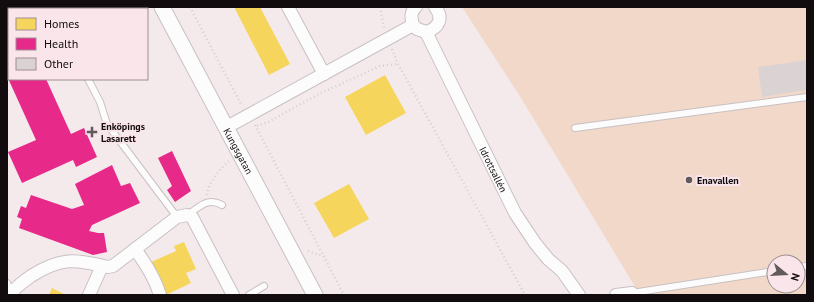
<svg xmlns="http://www.w3.org/2000/svg" width="814" height="302" viewBox="0 0 814 302" font-family="'PT Sans',sans-serif">
  <rect width="100%" height="100%" fill="#f4eaec"/>
  <path fill="#f2d8c9" fill-rule="evenodd" d="M462,7H807V295H640L521,98ZM774,262H798V286H774Z"/>
  <path fill="#f6d55c" d="M234,7H260L290,64L269,75Z
    M385,75L406,113L366,135L345,97Z
    M349,184L369,219L334,238L314,203Z
    M184,242L196,269L186,273L191,283L166,295L151,262L176,251L174,246Z
    M52,288L66,295H49Z"/>
  <path fill="#e7298a" d="M7,24L9,29V79H46L71,134L84,128L97,157L76,167L73,160L22,183L8,152L36,140L7,76Z
    M172,151L191,191L175,202L167,190L172,186L158,158Z
    M112,165L121,186L130,183L140,203L92,225L89,231L98,233H104L107,252L93,255L19,228L22,219L17,217L21,206L26,208L31,195L72,209L84,205L75,184Z"/>
  <path fill="#dbd3d3" d="M807,60V90L762,97L758,67Z"/>
  <g fill="none" stroke-linecap="round" stroke-linejoin="round">
    <g stroke="#c8c0c2" stroke-width="8">
      <path id="service" d="M52,7L53,9
        M88,79L100,102L107,124L177,217
        M575,128L807,97
        M187,215C200,207 207,197 222,205
        M798,267L807,266
        M7,283L12,293
        M632,293L774,271
        M249,295L264,286"/>
    </g>
    <g stroke="#c8c0c2" stroke-width="14">
      <g id="minor">
        <path d="M288,7L324,74"/>
        <path id="s1" d="M435,7C444,18 439,28 426,32L515,213L535,243L548,259L562,271L579,295"/>
        <path d="M413,25C411,18 410,12 416,7"/>
        <path d="M227,127L413,25L417,29L426,32"/>
        <path d="M135,249C146,264 155,278 160,295"/>
        <path d="M10,295C15,287 23,282 31,276C61,257 75,259 108,267L113,266L177,217L187,215L192,217L233,295"/>
        <path d="M89,295L102,266"/>
        <path d="M616,295L632,293"/>
      </g>
    </g>
    <g stroke="#c8c0c2" stroke-width="17">
      <g id="tertiary">
        <path id="s2" d="M162,7L315,295"/>
      </g>
    </g>
    <path stroke="#d3d0d1" stroke-width="2.5" stroke-dasharray="1 3" stroke-linecap="butt" d="M190,7L242,106
      M380,7L384,28
      M392,49L398,64L525,295
      M255,125L344,295
      M257,126L268,122L319,94L380,66L398,64
      M207,195C208,183 220,169 229,161
      M308,251L322,256"/>
    <use href="#service" stroke="#fdfcfc" stroke-width="6"/>
    <use href="#minor" stroke="#fdfcfc" stroke-width="12"/>
    <use href="#tertiary" stroke="#fdfcfc" stroke-width="15"/>
  </g>
  <g fill="#615a5c" stroke="#f9e5ea" stroke-width="1.5">
    <path d="M90 126h4v4h4v4h-4v4h-4v-4h-4v-4h4z"/>
    <circle cx="689" cy="180" r="4"/>
  </g>
  <g text-anchor="middle" stroke-width="4" stroke-linejoin="round" paint-order="stroke">
    <g font-size="10" font-weight="bold" fill="#120c0e" stroke="#f9e5ea" text-anchor="start">
      <text x="101" y="130">Enköpings<tspan x="101" dy="12">Lasarett</tspan></text>
      <text x="697" y="184">Enavallen</text>
    </g>
    <g font-size="10" fill="#120c0e" stroke="#f9e5ea">
      <text dy="4" stroke="none"><textPath href="#s2" startOffset="163">Kungsgatan</textPath></text>
      <text dy="4" stroke="none"><textPath href="#s1" startOffset="186">Idrottsallén</textPath></text>
    </g>
  </g>
  <rect width="814" height="302" fill="none" stroke="#120c0e" stroke-width="16"/>
  <rect x="8" y="8" width="140" height="72" fill="#f9e5ea" stroke="#9d8e92"/>
  <rect x="16" y="18" width="20" height="12" fill="#f6d55c" stroke="#9d8e92"/>
  <text x="44" y="28" font-size="12" fill="#120c0e">Homes</text>
  <rect x="16" y="38" width="20" height="12" fill="#e7298a" stroke="#9d8e92"/>
  <text x="44" y="48" font-size="12" fill="#120c0e">Health</text>
  <rect x="16" y="58" width="20" height="12" fill="#dbd3d3" stroke="#9d8e92"/>
  <text x="44" y="68" font-size="12" fill="#120c0e">Other</text>
  <g transform="translate(786 274) rotate(108)"><circle r="19" fill="#f9e5ea" stroke="#9d8e92"/>
  <path d="M0-3L7 15L0 10L-7 15Z" fill="#615a5c"/>
  <text y="-6" font-size="11" font-weight="bold" text-anchor="middle" fill="#120c0e">N</text>
  </g>
</svg>
